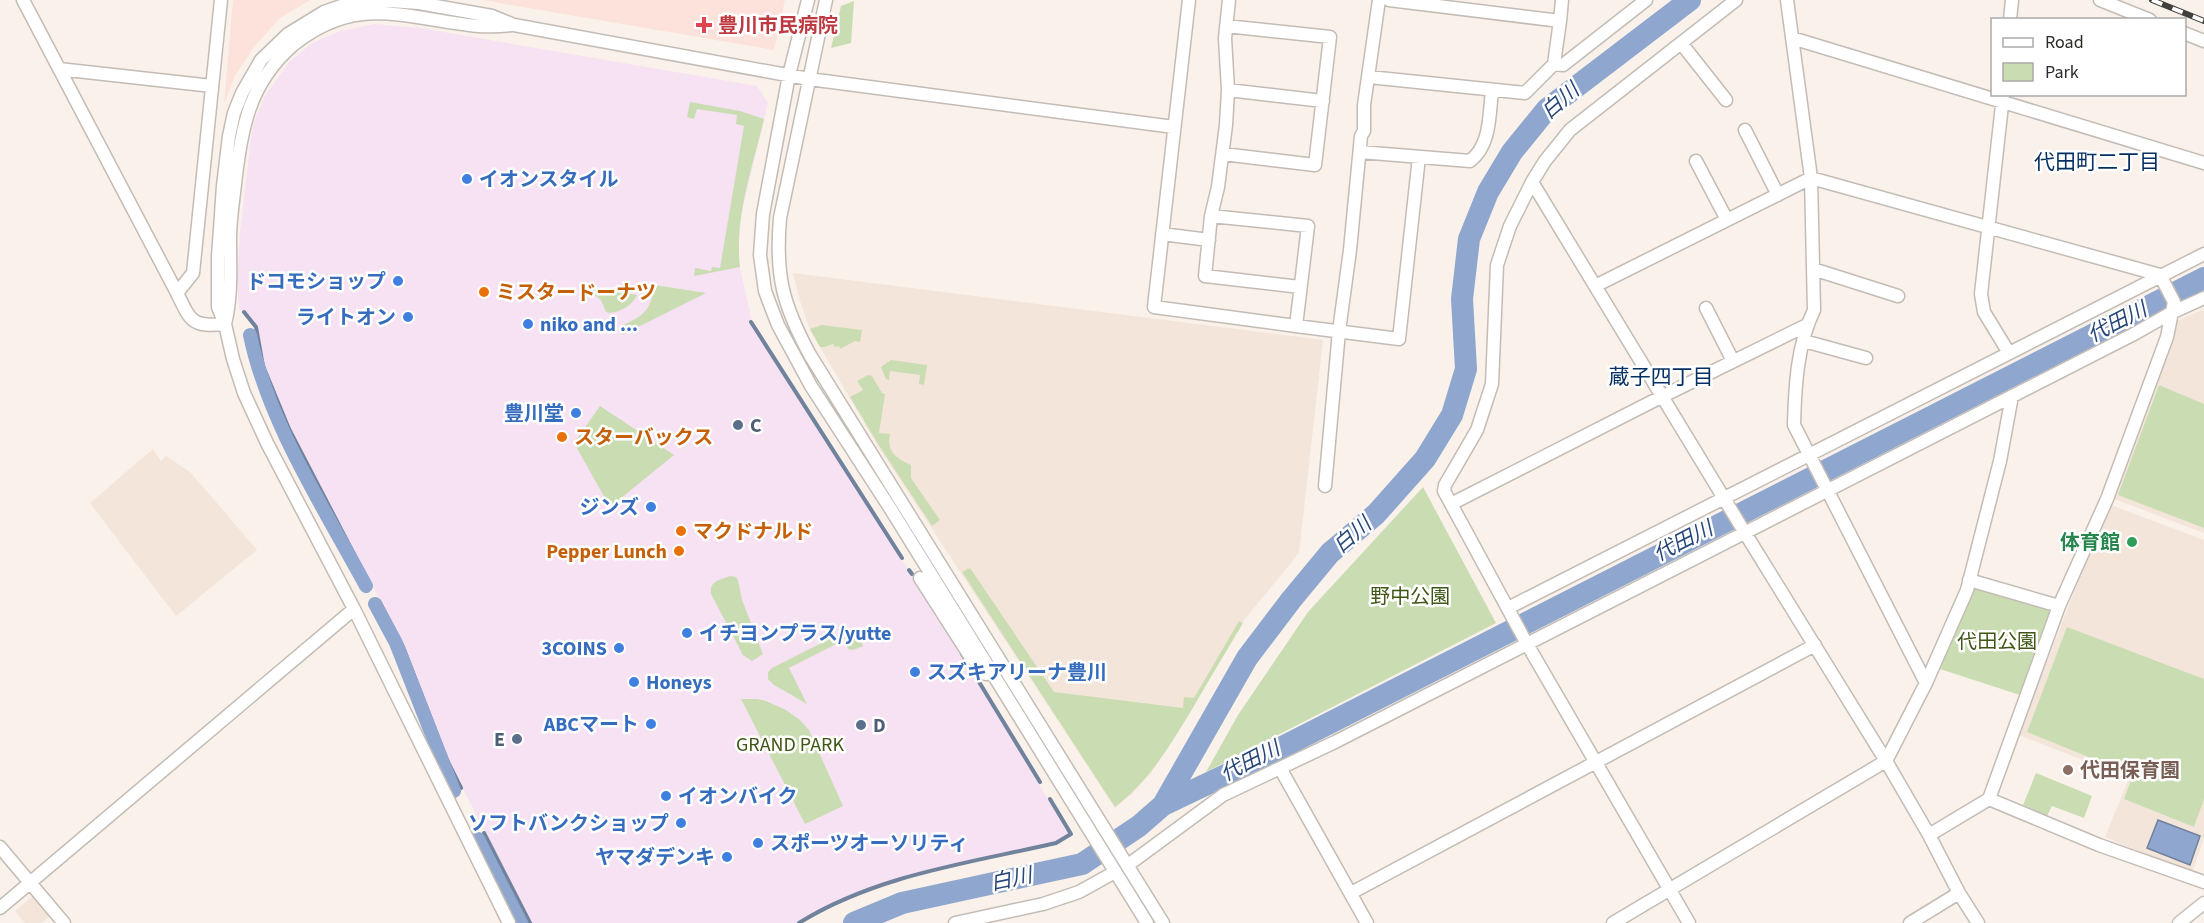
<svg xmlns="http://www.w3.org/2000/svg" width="2204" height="923" viewBox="0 0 2204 923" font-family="'Source Sans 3','Noto Sans JP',sans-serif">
  <rect width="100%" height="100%" fill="#f9f1ea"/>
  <path fill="#f6e2f2" d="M375,24L420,28L757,86L768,103L741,215L739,242V264L754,330L924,594L1069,834L1056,841L951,864L892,880L846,896L796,923H532L448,760L404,646L290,429L265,366L257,326L239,308L237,274L240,233L251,138L254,122L265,96L288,63L312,43L340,31Z"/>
  <path fill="#f3e5d9" d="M793,273L1323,340L1299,553L1245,619L1169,746L1151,773L1133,793L1115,808L879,448L810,330L800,301Z
    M2204,309V533L2112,498L2175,322Z
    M153,449L161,461L166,456L191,473L257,550L176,616L90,503Z
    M2108,504L2204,540V838L2192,873L2105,837L2129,778L2019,735Z
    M34,895L51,915L42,923H25L15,911Z"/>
  <path fill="#fce2db" d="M233,0H310L280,18L253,48L235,76L224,104Z
    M482,0H785L774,50Z"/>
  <path fill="#caddb2" d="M854,1L851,43L831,48L841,6Z
    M690,102L740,111L764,119C753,166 734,217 740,267L694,276L695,268L711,271L712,267L720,268L744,126L736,124L737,115L697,109L694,119L687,117Z
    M655,285L706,293L622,335L619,327C645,315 649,313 655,285Z
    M583,286L637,295C633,305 620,312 610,313L606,312L601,300Z
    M822,325L862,330L860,342L855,341L840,349L839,346L835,347L833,344L825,347H820L810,329Z
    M891,360L927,365L924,385L919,384L920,375L890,371L889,380L886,379L881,367Z
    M868,375L872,376L882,393L885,394L879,433L890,434C886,452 897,459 911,465V478L940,520L932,526L880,447L850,397L863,390L857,381Z
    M2159,385L2204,404V528L2118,495Z
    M600,406L674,455L610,507L574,443Z
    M1423,487L1496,623L1206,772L1238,715L1308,612Z
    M970,568L1054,692L1183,708L1184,697L1194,698L1239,621L1243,623C1227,650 1210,678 1194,706C1171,744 1150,780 1115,807L962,572Z
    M730,576L736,577L738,580L742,600L763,654L752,661L743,655L711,594C709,581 720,580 730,576Z
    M1977,588L2049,608L2052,614L2020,695L1940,669L1973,591Z
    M853,627L863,646L853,650L848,649L844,640L789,668L807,704L774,685L768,679V672L772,668Z
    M2067,627L2204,679V799L2194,827L2124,799L2133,775L2027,732Z
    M757,699L766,701L786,710L800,720L809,730L843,806L805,824L741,699Z
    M2036,773L2092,796L2084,818L2052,806L2047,816L2023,805Z"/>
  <path fill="#8fa7cf" stroke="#71829d" stroke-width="1.5" d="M2158,820L2200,836L2190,865L2147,848Z"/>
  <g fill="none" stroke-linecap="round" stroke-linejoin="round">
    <path stroke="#71829d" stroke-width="4" d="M244,312L256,327L263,366L289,429L369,583
      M751,322L902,558
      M909,570L912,574
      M379,601L403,647L447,760L461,788
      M962,654L1040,782
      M484,833L530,923
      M799,923C876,875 969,863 1056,843L1071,834L1050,799"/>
    <path stroke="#8fa7cf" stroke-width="14" d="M250,335C268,422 324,508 366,586
      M375,604L396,643L454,791
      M478,839L521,923"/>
    <path stroke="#8fa7cf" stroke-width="22" d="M1163,805L1255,761L2204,278
      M854,923L902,903L1082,864L1139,826L1163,805L1247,658L1291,600L1330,553L1376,514L1425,459L1452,415L1466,369L1462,299L1469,239L1488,192L1512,152L1547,109L1690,0"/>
    <g stroke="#c3bcb5" stroke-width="15">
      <path id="minor" d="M23,0L177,293
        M221,0L193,273L177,293C191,322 192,327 225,324
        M808,0L789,75L763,214L760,255L765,291L771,307L778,325L811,386L890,508L1147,923
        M826,0L780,218C775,276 783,305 810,355L1163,923
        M1189,0L1154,307L1296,326L1308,226L1211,216
        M1229,0L1225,38L1228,90L1226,125L1218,187L1211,216L1205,276L1300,287
        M1389,0L1560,21L1562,0
        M1787,0L1811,178L1814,310C1797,345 1795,387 1794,425L1926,683
        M2100,0L2150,20
        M2010,20L2012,0
        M2184,33L2204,41
        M1792,38L2204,163
        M1681,43L1726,100
        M1554,64L1563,65L1646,0
        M59,69L212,86
        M1369,77L1525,93L1554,64L1560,21
        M1228,90L1323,101
        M2003,96L1981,294L1984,312L2009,353
        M1745,130L1778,195
        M1360,152L1470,161C1491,145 1489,115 1492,91
        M1223,154L1315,165L1330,37L1226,26
        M1696,161L1727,220
        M1532,182L1742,528L1886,761L1929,835L1959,893L1978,923
        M1162,234L1209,240
        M1813,269L1898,296
        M1595,286L1811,178L2160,275
        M1706,308L1733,361
        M225,324C232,296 230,267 230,238C230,220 233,202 235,184C241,129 249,83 293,45C313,29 336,17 362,14C413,9 462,32 511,25
        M1296,326L1399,339L1419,157
        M1804,341L1866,358
        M1325,486L1339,331L1350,250L1361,136L1364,131V105L1379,0
        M1451,504L1663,396L1807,325
        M920,578L968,653L986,674
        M1969,580L2059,606
        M1508,608L2204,254
        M1280,768L1367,923
        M1989,799L2099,845L2204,882
        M1929,835L1989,799L2059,606L2107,499L2167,337L2174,302L2160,275
        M0,847L64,923
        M1128,865L1223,795L1335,742L2134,334L2171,313L2204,298
        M1351,893L1815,645
        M0,908L354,609
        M509,923L354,609L267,443L244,393L233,359L225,324L218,307V257L223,186L229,136L234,113L242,93L261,60L288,34L324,12L344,5L390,1L419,3L492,16L514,25L809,79L1174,127
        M955,923L1043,904L1079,892L1115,872
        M1613,923L1886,761L1926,683L1967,590L2000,461L2012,396
        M1689,923L1527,644L1444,491L1445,485L1477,430L1492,384L1497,265L1510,226L1532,182L1545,161L1570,130L1736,0
        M1910,923L1959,893
        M2179,923L2204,903"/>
    </g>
    <use href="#minor" stroke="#fff" stroke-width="12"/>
    <g stroke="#42403c" stroke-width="6">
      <path id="rail" d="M2152,0L2204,21"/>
    </g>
    <use href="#rail" stroke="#fff" stroke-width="4" stroke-dasharray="11" stroke-linecap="butt"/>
  </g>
  <path fill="#e0444e" stroke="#fff" stroke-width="2" d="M701 16h6v6h6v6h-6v6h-6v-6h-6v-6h6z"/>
  <g fill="#3f7fe0" stroke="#fff" stroke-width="2">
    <circle cx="467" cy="179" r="6"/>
    <circle cx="398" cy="281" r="6"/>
    <circle cx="408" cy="317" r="6"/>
    <circle cx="528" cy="324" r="6"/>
    <circle cx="576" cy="413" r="6"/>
    <circle cx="651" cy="507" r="6"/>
    <circle cx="687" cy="633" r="6"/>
    <circle cx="619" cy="648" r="6"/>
    <circle cx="915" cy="672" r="6"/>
    <circle cx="634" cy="682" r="6"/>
    <circle cx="651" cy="724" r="6"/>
    <circle cx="666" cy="796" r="6"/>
    <circle cx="681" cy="823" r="6"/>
    <circle cx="758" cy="843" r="6"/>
    <circle cx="727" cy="857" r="6"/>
  </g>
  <g fill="#e8710a" stroke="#fff" stroke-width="2">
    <circle cx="484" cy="292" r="6"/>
    <circle cx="562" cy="437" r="6"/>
    <circle cx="681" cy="531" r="6"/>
    <circle cx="679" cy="551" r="6"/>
  </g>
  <g fill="#5c6f8a" stroke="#fff" stroke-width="2">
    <circle cx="738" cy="425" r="6"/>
    <circle cx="861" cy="725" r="6"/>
    <circle cx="517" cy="739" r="6"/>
  </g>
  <circle fill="#2e9e5b" stroke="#fff" stroke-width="2" cx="2132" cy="542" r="6"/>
  <circle fill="#8d6e63" stroke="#fff" stroke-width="2" cx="2068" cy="770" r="6"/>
  <g text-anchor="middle" stroke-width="5" stroke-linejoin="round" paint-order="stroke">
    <g font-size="20" font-weight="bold" fill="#be3a42" stroke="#fff" text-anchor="start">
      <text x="718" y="32">豊川市民病院</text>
    </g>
    <g font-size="20" font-weight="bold" fill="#366cbe" stroke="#fff" text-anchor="end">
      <text x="479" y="186" text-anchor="start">イオンスタイル</text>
      <text x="386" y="288">ドコモショップ</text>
      <text x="396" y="324">ライトオン</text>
      <text x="540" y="331" text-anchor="start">niko and ...</text>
      <text x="564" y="420">豊川堂</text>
      <text x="639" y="514">ジンズ</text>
      <text x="699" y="640" text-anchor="start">イチヨンプラス/yutte</text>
      <text x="607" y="655">3COINS</text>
      <text x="927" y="679" text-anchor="start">スズキアリーナ豊川</text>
      <text x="646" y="689" text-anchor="start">Honeys</text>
      <text x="639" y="731">ABCマート</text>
      <text x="678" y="803" text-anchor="start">イオンバイク</text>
      <text x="669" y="830">ソフトバンクショップ</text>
      <text x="770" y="850" text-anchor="start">スポーツオーソリティ</text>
      <text x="715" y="864">ヤマダデンキ</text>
    </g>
    <g font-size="20" font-weight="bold" fill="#c56008" stroke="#fff" text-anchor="start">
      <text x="496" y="299">ミスタードーナツ</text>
      <text x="574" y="444">スターバックス</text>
      <text x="693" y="538">マクドナルド</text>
      <text x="667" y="558" text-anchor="end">Pepper Lunch</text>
    </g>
    <g font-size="20" font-weight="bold" fill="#4e5e75" stroke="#fff" text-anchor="start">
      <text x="750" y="432">C</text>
      <text x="873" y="732">D</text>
      <text x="505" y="746" text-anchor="end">E</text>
    </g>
    <g font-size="20" font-weight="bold" fill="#27864d" stroke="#fff" text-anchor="end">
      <text x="2120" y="549">体育館</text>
    </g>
    <g font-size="20" fill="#405717" stroke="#fff">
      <text x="1410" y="603">野中公園</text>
      <text x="1997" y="648">代田公園</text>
      <text x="790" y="751">GRAND PARK</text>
    </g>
    <g font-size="20" font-weight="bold" fill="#785e54" stroke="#fff" text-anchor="start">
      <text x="2080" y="777">代田保育園</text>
    </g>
    <g font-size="21" font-style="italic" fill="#274779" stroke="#fff">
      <text transform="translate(1560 101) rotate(-41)" y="7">白川</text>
      <text transform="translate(2117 322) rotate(-27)" y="7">代田川</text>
      <text transform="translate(1352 535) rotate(-41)" y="7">白川</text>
      <text transform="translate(1683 541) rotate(-27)" y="7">代田川</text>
      <text transform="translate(1250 761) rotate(-27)" y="7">代田川</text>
      <text transform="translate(1011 879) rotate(-12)" y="7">白川</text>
    </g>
    <g font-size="21" fill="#042f62" stroke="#fff">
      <text x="2097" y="169">代田町二丁目</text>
      <text x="1661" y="384">蔵子四丁目</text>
    </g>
  </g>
  <rect x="1991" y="18" width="195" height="78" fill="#ffffff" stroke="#abaaa9" stroke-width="1.5"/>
  <rect x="2003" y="38" width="30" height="9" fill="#ffffff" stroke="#abaaa9" stroke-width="1.5"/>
  <text x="2045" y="48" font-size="18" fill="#2c2a27">Road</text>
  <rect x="2003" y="63" width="30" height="18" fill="#caddb2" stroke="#abaaa9" stroke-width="1.5"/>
  <text x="2045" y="78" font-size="18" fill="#2c2a27">Park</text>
</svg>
